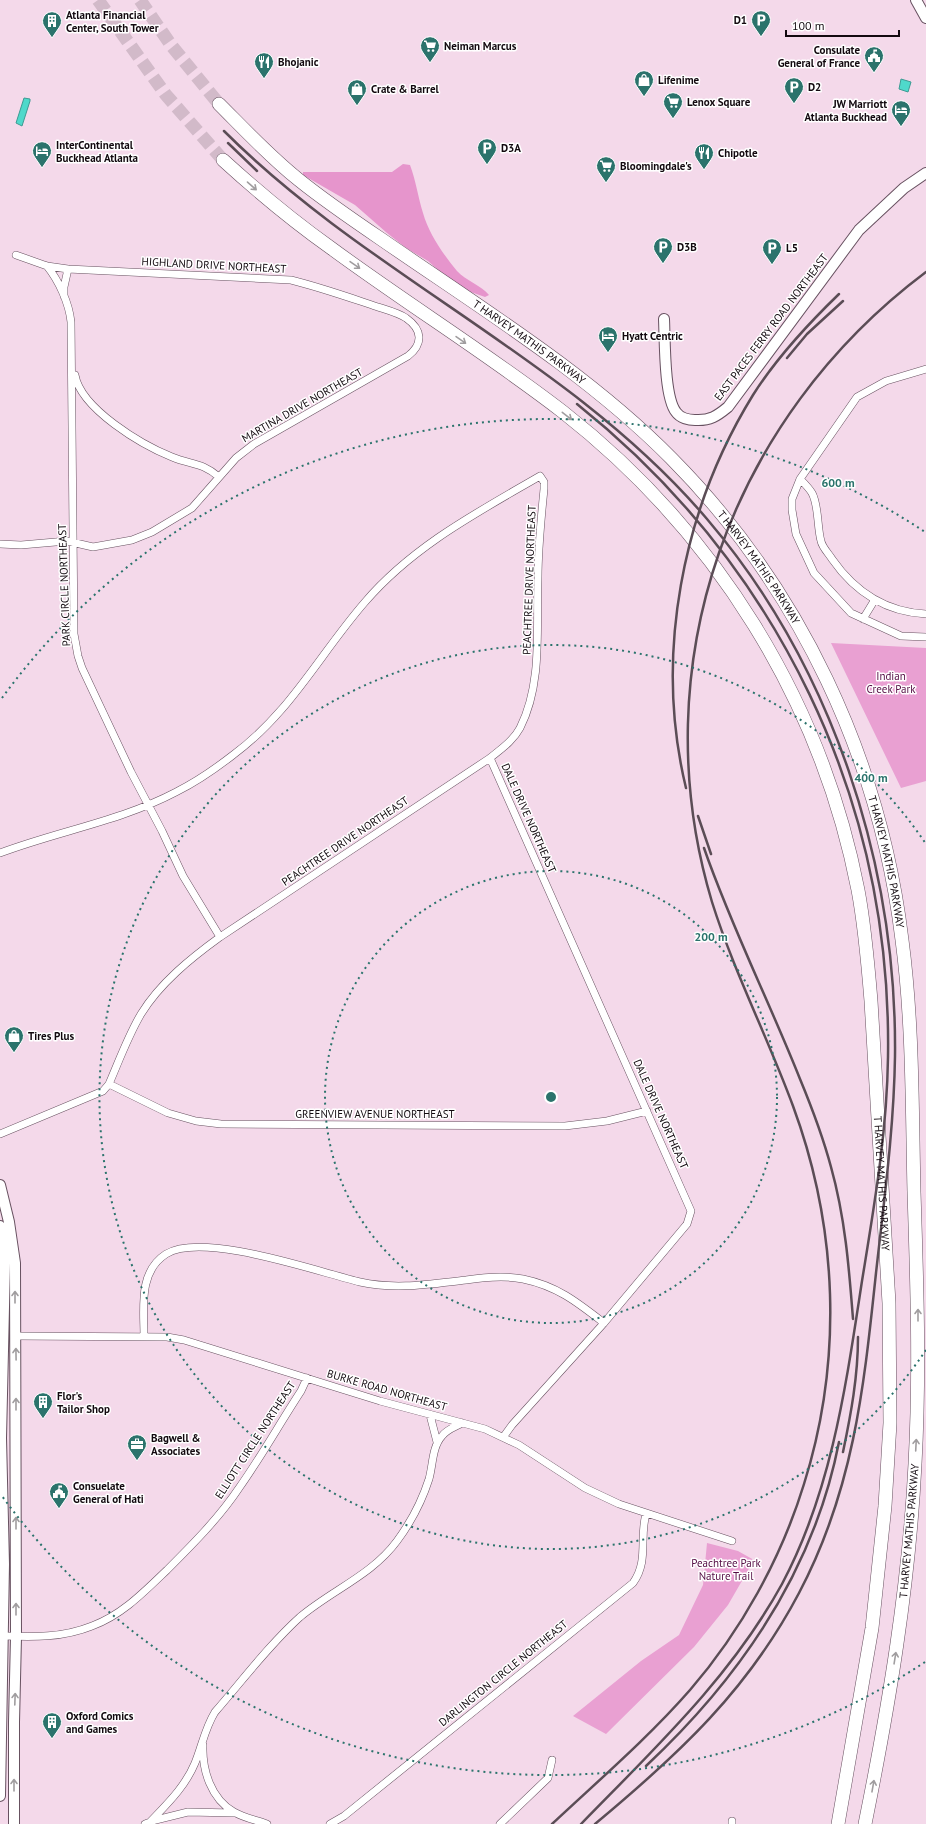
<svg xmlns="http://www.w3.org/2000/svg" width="926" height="1824" viewBox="0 0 926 1824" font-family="'PT Sans',sans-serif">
  <rect width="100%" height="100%" fill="#f4d9ea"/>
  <path fill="#e9a0d2" d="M831,643L926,648V781L901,788Z
    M707,1543L738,1551L754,1560L728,1605L694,1647L606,1734L573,1716L641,1661L679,1635L703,1585Z"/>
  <path fill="#e695cc" d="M403,164L410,165C416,181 418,197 423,213C429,234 443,254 457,271C466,281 481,285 489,295L485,297L465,290L447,278L428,261L406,248L387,233L355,205L303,175V172H392Z"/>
  <path fill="#4fd9cb" stroke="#3d9b93" d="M901,79L911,82L908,92L899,89Z
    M24,98L30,99V101L22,126L16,123Z"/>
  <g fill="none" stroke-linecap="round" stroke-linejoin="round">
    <path stroke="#d2bac9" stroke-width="13" stroke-dasharray="13 6" stroke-linecap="butt" d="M98,0L166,95L223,160
      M140,0L171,45L219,104"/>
    <g stroke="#675160" stroke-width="8">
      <path id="street" d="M47,266C59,281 69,303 71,322L74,634L78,656L82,668L131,772L162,831L183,876L220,937
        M64,296V287L68,269
        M926,369L886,381L857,397L800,479L792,499V510L796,534L814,573L851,613L901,636L926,637
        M75,375C81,409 142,445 172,457C191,465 202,462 219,477
        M800,479C804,483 809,488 812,493C819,506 817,527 821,541C822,547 829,554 832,559C855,592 886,612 926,614
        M0,544L21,545L67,541L93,547L132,540L152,532L192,508L236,458L254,444L408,356C423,344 423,330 406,318C397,312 383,309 372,305C345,296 319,287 291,280L68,269L47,266L16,255
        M863,619L874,601
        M490,758L691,1211L687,1224L604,1323L512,1425L504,1436
        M0,853C58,831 121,821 176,792C196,782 215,769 233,755C291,712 319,655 365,602C413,546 478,512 540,476L544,482V489C541,519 538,548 538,578C536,627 543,683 520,728C513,741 501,749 490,758L220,937C191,958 160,983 141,1014C128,1036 119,1061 109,1084L103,1091L0,1134
        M109,1084L168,1113L196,1121L221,1124L565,1126L607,1121L647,1111
        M15,1336L167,1337L184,1340L380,1401L485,1429L519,1445L585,1488L619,1504L732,1541
        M144,1337C144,1308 138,1272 166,1254C203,1231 318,1272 360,1282C396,1290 430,1284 466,1280C485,1277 504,1275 523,1279C557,1286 577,1302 604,1323
        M430,1415L437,1442
        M2,1636C34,1637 62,1638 92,1626C122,1615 144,1592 167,1570C192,1545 219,1518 239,1488C261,1457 280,1423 301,1391L307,1378
        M203,1745C202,1770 211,1799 234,1812C244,1818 256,1820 267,1824
        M152,1821L188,1812L234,1813
        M732,1821V1824
        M145,1824L150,1822C167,1804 185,1787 195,1763C202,1746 205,1728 215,1712C242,1681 269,1645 300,1617C332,1590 372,1575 397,1541C411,1522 422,1501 429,1479C433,1465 432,1447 442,1436C447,1429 455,1427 462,1423
        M330,1824L344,1816L633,1583C649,1561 639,1538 646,1514
        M500,1824L548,1778L552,1760"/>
    </g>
    <g stroke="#675160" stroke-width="12">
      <path id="secondary" d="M916,0L926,18
        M664,319C665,340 664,397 676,412C680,418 689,420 695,420C710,421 717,416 728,407L859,230L904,188L926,173
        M0,1185L9,1222L15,1263L16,1637L14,1722V1824
        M0,1226L5,1263L1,1438L4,1564L0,1796"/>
    </g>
    <g stroke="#675160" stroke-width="14">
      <g id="highway">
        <path id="s1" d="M219,104C245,130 270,157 299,180C325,201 353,220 381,239C479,307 587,373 671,458C800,588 880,758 902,940C913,1023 912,1108 914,1192C917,1283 920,1374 915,1464C909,1586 889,1705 865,1824"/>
        <path id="s2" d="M223,160C257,191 293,221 331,248C407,304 488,354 563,412C716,532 821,700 858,890C865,927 868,964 871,1001L889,1303L890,1423L885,1506L872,1628L838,1824"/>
      </g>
    </g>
    <use href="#street" stroke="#fff" stroke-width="7"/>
    <use href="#secondary" stroke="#fff" stroke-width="10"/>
    <use href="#highway" stroke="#fff" stroke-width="13"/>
    <path stroke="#5b4d56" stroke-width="2.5" d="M224,131C371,278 572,360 707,519C832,666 897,864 895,1056C894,1128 884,1201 876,1273C864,1386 854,1489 799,1593C748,1690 679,1754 595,1824
      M228,143L257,171
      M787,358L807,334L843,301
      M577,404C778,565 892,799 888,1057C887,1133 874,1207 862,1281C846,1385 832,1490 782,1584C731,1677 654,1749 581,1824
      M686,788C654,656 682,510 753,395C777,357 807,325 839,294
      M698,816L711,854
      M704,848C731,926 769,1001 800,1079C812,1108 823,1137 831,1167C845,1217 849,1267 853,1319
      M843,1452C851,1414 858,1376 858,1337
      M646,1766C740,1678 814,1570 839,1442
      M552,1824C599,1780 648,1738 690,1690C741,1631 781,1559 804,1484C843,1360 838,1228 793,1106C768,1038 734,972 712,902C641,665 730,419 926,272"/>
  </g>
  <defs><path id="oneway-shaft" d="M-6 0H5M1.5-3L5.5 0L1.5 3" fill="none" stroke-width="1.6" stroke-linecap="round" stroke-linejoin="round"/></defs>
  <g stroke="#a09d9f">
    <use href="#oneway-shaft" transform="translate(252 186) rotate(41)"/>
    <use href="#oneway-shaft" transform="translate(355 265) rotate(35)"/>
    <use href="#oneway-shaft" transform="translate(461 340) rotate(35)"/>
    <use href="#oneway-shaft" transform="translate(567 416) rotate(38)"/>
    <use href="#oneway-shaft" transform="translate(15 1297) rotate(-90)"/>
    <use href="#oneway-shaft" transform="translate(918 1315) rotate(-90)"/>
    <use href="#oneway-shaft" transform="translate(16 1354) rotate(-91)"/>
    <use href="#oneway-shaft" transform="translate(16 1404) rotate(-90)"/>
    <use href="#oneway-shaft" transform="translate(916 1445) rotate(-87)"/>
    <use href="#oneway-shaft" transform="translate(16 1523) rotate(-90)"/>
    <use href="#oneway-shaft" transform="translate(16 1609) rotate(-90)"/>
    <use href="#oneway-shaft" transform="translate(895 1658) rotate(-81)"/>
    <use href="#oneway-shaft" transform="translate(15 1699) rotate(-88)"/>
    <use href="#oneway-shaft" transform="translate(14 1785) rotate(-90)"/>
    <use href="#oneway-shaft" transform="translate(873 1786) rotate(-80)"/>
  </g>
  <g fill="none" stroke="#2b736c" stroke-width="2" stroke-dasharray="2 4">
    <circle cx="551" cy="1097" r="226"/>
    <path d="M926 1350A452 452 0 1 1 926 844"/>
    <path d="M925 1662A678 678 0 0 1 2 1496M2 698A678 678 0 0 1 925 532"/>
  </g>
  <defs>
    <g id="parking-pin" transform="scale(1)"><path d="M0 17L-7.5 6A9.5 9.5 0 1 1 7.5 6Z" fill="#2b736c" stroke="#fff"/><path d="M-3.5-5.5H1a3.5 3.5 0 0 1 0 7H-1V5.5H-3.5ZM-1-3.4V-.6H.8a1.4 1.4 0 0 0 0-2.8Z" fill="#fff"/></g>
    <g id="building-pin" transform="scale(1)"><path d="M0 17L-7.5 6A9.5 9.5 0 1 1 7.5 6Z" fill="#2b736c" stroke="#fff"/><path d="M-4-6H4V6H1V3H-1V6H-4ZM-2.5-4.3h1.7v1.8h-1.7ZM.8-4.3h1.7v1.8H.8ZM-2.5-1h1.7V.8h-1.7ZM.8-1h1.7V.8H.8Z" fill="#fff"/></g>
    <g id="supermarket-pin" transform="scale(1)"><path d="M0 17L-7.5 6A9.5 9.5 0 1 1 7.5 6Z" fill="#2b736c" stroke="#fff"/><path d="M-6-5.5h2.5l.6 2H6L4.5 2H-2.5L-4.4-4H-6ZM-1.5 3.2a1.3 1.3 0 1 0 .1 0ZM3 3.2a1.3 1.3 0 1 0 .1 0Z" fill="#fff"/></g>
    <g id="civic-pin" transform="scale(1)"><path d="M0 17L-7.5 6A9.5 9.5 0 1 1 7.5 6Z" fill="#2b736c" stroke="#fff"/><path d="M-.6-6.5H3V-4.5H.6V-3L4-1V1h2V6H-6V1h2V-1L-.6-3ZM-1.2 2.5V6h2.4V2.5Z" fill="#fff"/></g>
    <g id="restaurant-pin" transform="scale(1)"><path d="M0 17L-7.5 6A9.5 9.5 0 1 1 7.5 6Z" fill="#2b736c" stroke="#fff"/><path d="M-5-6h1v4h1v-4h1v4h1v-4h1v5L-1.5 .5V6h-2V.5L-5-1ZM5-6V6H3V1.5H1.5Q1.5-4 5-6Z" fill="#fff"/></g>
    <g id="shop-pin" transform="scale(1)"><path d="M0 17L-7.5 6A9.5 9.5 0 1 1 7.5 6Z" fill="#2b736c" stroke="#fff"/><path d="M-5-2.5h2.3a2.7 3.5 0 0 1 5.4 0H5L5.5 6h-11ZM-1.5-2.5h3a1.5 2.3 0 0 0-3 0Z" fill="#fff"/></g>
    <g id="hotel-pin" transform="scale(1)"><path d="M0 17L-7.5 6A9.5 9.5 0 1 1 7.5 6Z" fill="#2b736c" stroke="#fff"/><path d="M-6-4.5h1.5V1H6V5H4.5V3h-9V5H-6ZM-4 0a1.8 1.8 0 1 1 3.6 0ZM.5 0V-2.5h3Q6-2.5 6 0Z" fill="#fff"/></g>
    <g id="office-pin" transform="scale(1)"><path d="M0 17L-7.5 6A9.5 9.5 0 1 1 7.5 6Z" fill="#2b736c" stroke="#fff"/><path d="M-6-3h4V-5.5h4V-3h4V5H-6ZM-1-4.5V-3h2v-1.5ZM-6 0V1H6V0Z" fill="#fff"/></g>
  </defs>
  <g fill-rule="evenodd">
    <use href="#parking-pin" x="761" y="20"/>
    <use href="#building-pin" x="52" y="21"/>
    <use href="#supermarket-pin" x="430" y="46"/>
    <use href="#civic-pin" x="874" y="56"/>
    <use href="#restaurant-pin" x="264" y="62"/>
    <use href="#shop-pin" x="644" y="80"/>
    <use href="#parking-pin" x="794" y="87"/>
    <use href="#shop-pin" x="357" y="89"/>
    <use href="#supermarket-pin" x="673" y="102"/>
    <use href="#hotel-pin" x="901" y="110"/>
    <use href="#parking-pin" x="487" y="148"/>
    <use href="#hotel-pin" x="42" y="151"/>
    <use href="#restaurant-pin" x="704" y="153"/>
    <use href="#supermarket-pin" x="606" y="166"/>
    <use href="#parking-pin" x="663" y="247"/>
    <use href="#parking-pin" x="772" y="248"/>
    <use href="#hotel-pin" x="608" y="336"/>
    <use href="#shop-pin" x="14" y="1036"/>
    <use href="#building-pin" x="43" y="1402"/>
    <use href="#office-pin" x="137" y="1444"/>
    <use href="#civic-pin" x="59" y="1492"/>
    <use href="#building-pin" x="52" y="1722"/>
  </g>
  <g text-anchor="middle" stroke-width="3" stroke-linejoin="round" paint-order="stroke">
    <g font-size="11" font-weight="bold" fill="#12090f" stroke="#fff" text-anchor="start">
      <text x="66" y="19">Atlanta Financial<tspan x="66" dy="13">Center, South Tower</tspan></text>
      <text x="747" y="24" text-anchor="end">D1</text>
      <text x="444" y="50">Neiman Marcus</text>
      <text x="860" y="54" text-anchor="end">Consulate<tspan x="860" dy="13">General of France</tspan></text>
      <text x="278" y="66">Bhojanic</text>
      <text x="658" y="84">Lifenime</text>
      <text x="808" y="91">D2</text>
      <text x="371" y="93">Crate &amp; Barrel</text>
      <text x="687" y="106">Lenox Square</text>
      <text x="887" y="108" text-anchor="end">JW Marriott<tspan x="887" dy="13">Atlanta Buckhead</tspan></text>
      <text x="56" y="149">InterContinental<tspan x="56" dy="13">Buckhead Atlanta</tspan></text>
      <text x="501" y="152">D3A</text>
      <text x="718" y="157">Chipotle</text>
      <text x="620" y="170">Bloomingdale's</text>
      <text x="677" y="251">D3B</text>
      <text x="786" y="252">L5</text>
      <text x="622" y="340">Hyatt Centric</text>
      <text x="28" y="1040">Tires Plus</text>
      <text x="57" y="1400">Flor's<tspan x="57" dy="13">Tailor Shop</tspan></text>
      <text x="151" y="1442">Bagwell &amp;<tspan x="151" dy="13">Associates</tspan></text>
      <text x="73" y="1490">Consuelate<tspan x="73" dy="13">General of Hati</tspan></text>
      <text x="66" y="1720">Oxford Comics<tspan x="66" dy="13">and Games</tspan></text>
    </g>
    <g font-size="11" fill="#12090f" stroke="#fff">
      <text transform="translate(214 265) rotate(3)" y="4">HIGHLAND DRIVE NORTHEAST</text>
      <text transform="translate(771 327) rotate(-53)" y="4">EAST PACES FERRY ROAD NORTHEAST</text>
      <text dy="4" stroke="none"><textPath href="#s1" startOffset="392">T HARVEY MATHIS PARKWAY</textPath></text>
      <text transform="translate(302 405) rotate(-30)" y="4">MARTINA DRIVE NORTHEAST</text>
      <text dy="4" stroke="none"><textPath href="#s1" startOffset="716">T HARVEY MATHIS PARKWAY</textPath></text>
      <text transform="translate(529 580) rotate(-88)" y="4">PEACHTREE DRIVE NORTHEAST</text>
      <text transform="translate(64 585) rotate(-92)" y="4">PARK CIRCLE NORTHEAST</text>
      <text transform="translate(529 818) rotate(66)" y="4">DALE DRIVE NORTHEAST</text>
      <text transform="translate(345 841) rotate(-34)" y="4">PEACHTREE DRIVE NORTHEAST</text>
      <text dy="4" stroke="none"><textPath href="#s1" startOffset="1040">T HARVEY MATHIS PARKWAY</textPath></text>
      <text x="375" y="1118">GREENVIEW AVENUE NORTHEAST</text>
      <text transform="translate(661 1114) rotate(66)" y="4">DALE DRIVE NORTHEAST</text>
      <text dy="4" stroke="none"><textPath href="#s2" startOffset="1292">T HARVEY MATHIS PARKWAY</textPath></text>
      <text transform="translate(387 1390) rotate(16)" y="4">BURKE ROAD NORTHEAST</text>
      <text transform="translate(255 1440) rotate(-57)" y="4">ELLIOTT CIRCLE NORTHEAST</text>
      <text transform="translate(909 1531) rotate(-85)" y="4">T HARVEY MATHIS PARKWAY</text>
      <text transform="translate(503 1673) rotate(-39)" y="4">DARLINGTON CIRCLE NORTHEAST</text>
    </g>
    <g font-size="11" fill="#540d44" stroke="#fff">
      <text x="891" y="680">Indian<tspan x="891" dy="13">Creek Park</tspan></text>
      <text x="726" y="1567">Peachtree Park<tspan x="726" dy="13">Nature Trail</tspan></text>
    </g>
  </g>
  <circle cx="551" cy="1097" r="6" fill="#2b736c" stroke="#fff" stroke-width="2"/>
  <g font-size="12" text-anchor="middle" font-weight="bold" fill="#2b736c" stroke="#fff" stroke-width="3" stroke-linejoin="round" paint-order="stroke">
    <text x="838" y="487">600 m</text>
    <text x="871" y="782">400 m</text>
    <text x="711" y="941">200 m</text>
  </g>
  <path d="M786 30v6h113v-6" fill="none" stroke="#12090f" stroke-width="2"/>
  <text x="792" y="30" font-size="12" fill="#12090f" stroke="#ffffff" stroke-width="3" paint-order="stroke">100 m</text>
</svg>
